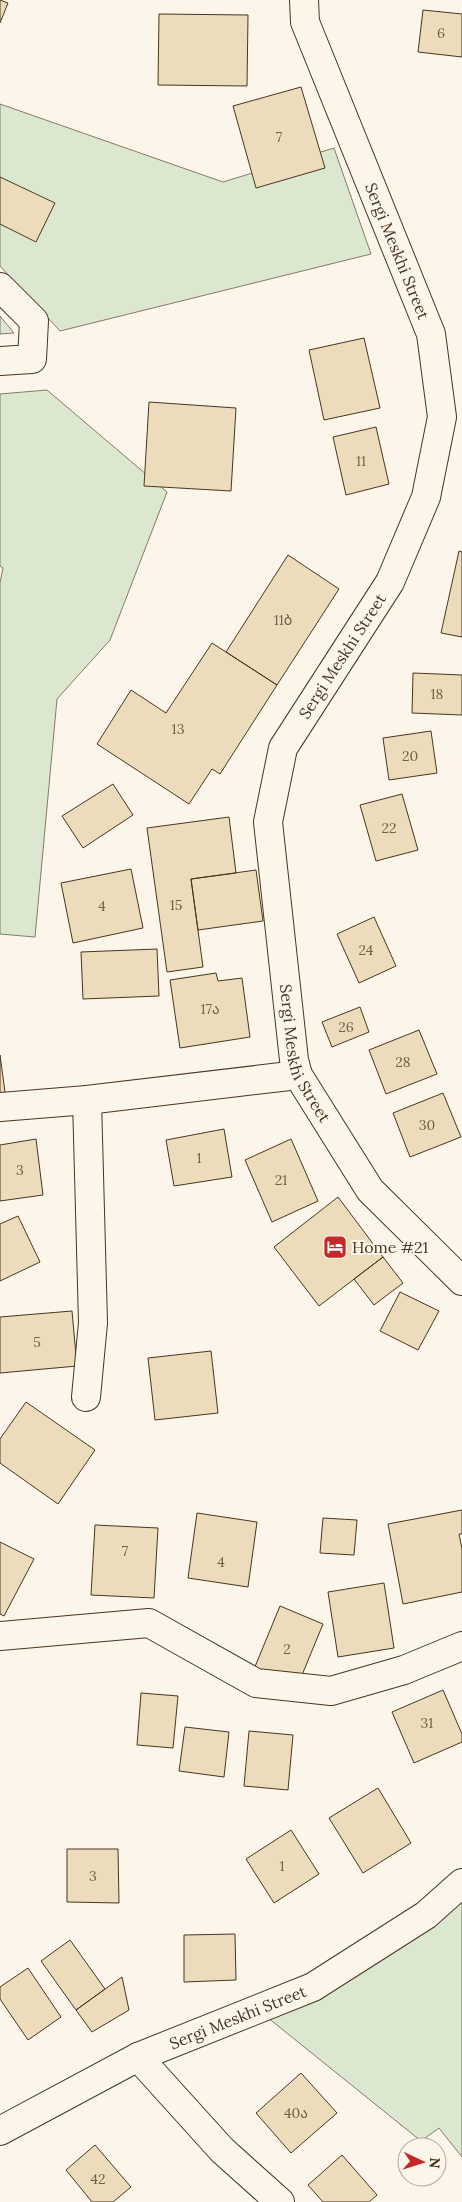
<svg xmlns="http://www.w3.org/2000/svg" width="462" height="2202" viewBox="0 0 462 2202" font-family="Lora,'Noto Sans Georgian',serif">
  <rect width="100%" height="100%" fill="#fbf6e9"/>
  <path fill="#dce7d0" stroke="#887966" d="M0,104L223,182L334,148L371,254L60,331L0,266Z
    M0,316L14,333L0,334Z
    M47,390L167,492L110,640L57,699L35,937L0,934V583L3,568L0,566V394Z
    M462,1898V2157L439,2128L421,2141L257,2009Z"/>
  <path fill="#ecdcbc" stroke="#4a3520" d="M0,0L8,3L0,23Z
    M423,10L462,14V57L418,52Z
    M159,14L248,15L247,86L158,85Z
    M301,87L325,168L256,188L233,106Z
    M0,177L55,203L36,242L0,224Z
    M364,338L380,408L324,420L309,350Z
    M149,402L236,408L231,491L144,486Z
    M376,427L389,484L346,495L333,437Z
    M459,551L462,552V637L441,633Z
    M288,555L339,589L277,685L226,652Z
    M212,643L277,685L220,774L212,769L189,804L97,744L131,690L166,713Z
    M413,673L462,675V715L412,713Z
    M431,731L437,773L389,780L383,738Z
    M113,784L133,815L83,848L62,816Z
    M402,794L418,850L376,861L360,805Z
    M229,817L236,873L191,879L203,967L167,972L147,828Z
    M131,869L143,928L73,943L61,883Z
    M256,870L263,921L198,930L191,879Z
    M374,917L396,966L359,983L337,934Z
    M157,949L159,996L83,999L81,952Z
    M216,973L218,981L242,978L250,1037L180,1048L170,980Z
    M360,1007L369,1032L332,1047L322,1022Z
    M419,1030L437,1074L386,1094L369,1050Z
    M0,1055L5,1092L0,1093Z
    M443,1093L461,1137L410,1157L393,1113Z
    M224,1129L232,1177L174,1186L166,1140Z
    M36,1139L43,1195L0,1201V1145Z
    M291,1139L318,1201L272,1222L245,1160Z
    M338,1197L383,1257L319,1306L274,1247Z
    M18,1216L40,1262L0,1281V1224Z
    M383,1257L403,1283L374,1305L354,1279Z
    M400,1292L439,1311L418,1350L380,1331Z
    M72,1311L77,1366L0,1373V1317Z
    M211,1351L218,1413L155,1420L148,1358Z
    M26,1402L95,1450L58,1504L0,1463V1439Z
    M462,1510V1534H459L462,1549V1592L403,1604L388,1524Z
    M197,1513L257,1522L248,1587L188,1578Z
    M323,1518L357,1520L354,1555L320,1553Z
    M95,1525L158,1528L154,1598L91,1595Z
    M0,1542L34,1559L4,1616L0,1614Z
    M384,1583L394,1648L338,1657L328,1592Z
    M280,1606L323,1624L295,1692L252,1674Z
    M443,1690L462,1734V1742L414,1763L392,1712Z
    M141,1693L178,1696L173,1748L137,1745Z
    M185,1727L229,1732L224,1777L179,1771Z
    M249,1731L293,1735L288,1790L244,1786Z
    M378,1788L411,1843L363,1873L329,1818Z
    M291,1830L319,1874L274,1903L246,1859Z
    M67,1849H118L119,1903L67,1902Z
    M235,1934L236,1980L184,1982V1935Z
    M70,1940L105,1989L76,2010L41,1961Z
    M28,1968L61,2017L28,2040L0,1999V1987Z
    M122,1977L129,2010L92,2032L76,2010Z
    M301,2073L337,2113L291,2153L256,2113Z
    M95,2145L131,2187L113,2202H92L66,2170Z
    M342,2155L377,2195L369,2202H323L308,2185Z"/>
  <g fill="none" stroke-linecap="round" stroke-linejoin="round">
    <g stroke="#4a3520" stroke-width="30">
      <g id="minor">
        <path id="s1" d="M304,0L305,22L431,334L442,417L426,497L390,582L283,748L268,822L294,1060L298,1075L370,1190L462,1281"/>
        <path d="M0,287L34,321L32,359L0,361"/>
        <path d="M0,1107L87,1100L298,1075"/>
        <path d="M86,1397L93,1323L87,1100"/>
        <path d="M0,1636L149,1623L256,1683L331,1691L404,1670L462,1646"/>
        <path d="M138,2057L222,2150L280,2202"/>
        <path id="s2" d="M0,2131L138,2057L313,1987L426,1915L462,1883"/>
      </g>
    </g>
    <use href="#minor" stroke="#fbf6e9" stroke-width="28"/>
  </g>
  <defs>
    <g id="hotel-square" transform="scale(1.25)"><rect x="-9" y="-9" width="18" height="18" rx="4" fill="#c62828" stroke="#fbf6e9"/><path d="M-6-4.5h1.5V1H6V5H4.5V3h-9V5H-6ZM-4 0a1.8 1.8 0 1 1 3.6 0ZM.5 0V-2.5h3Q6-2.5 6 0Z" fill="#fff"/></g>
  </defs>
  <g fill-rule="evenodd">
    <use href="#hotel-square" x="335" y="1247"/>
  </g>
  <g text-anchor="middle" stroke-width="4" stroke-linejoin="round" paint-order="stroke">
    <g font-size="14" fill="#725f47">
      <text x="441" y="38">6</text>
      <text x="279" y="142">7</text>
      <text x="361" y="466">11</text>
      <text x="283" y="625">11ბ</text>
      <text x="437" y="699">18</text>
      <text x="178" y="734">13</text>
      <text x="410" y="761">20</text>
      <text x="389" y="833">22</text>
      <text x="176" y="910">15</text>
      <text x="102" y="911">4</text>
      <text x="366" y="955">24</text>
      <text x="210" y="1014">17ა</text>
      <text x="346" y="1032">26</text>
      <text x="403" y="1067">28</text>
      <text x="427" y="1130">30</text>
      <text x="199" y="1163">1</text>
      <text x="20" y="1175">3</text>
      <text x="281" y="1185">21</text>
      <text x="37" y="1347">5</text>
      <text x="125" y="1556">7</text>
      <text x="221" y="1567">4</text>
      <text x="287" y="1654">2</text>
      <text x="427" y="1728">31</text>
      <text x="282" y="1871">1</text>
      <text x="93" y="1881">3</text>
      <text x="296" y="2118">40ა</text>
      <text x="98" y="2184">42</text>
    </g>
    <g font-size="16" fill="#4a3520" stroke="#fbf6e9">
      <text dy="6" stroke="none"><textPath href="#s1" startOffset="269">Sergi Meskhi Street</textPath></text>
      <text transform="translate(342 656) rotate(-57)" y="6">Sergi Meskhi Street</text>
      <text dy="6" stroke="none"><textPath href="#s1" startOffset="1125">Sergi Meskhi Street</textPath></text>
      <text dy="6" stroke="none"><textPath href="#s2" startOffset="264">Sergi Meskhi Street</textPath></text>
    </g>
    <g font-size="16" fill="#4a3520" stroke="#fbf6e9" text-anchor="start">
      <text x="352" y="1253">Home #21</text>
    </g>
  </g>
  <g transform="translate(422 2162) rotate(94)"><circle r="24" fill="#fbf6e9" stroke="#b4a999"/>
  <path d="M0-4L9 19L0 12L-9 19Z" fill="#c62828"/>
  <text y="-8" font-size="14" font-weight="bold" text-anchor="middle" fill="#4a3520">N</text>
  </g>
</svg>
